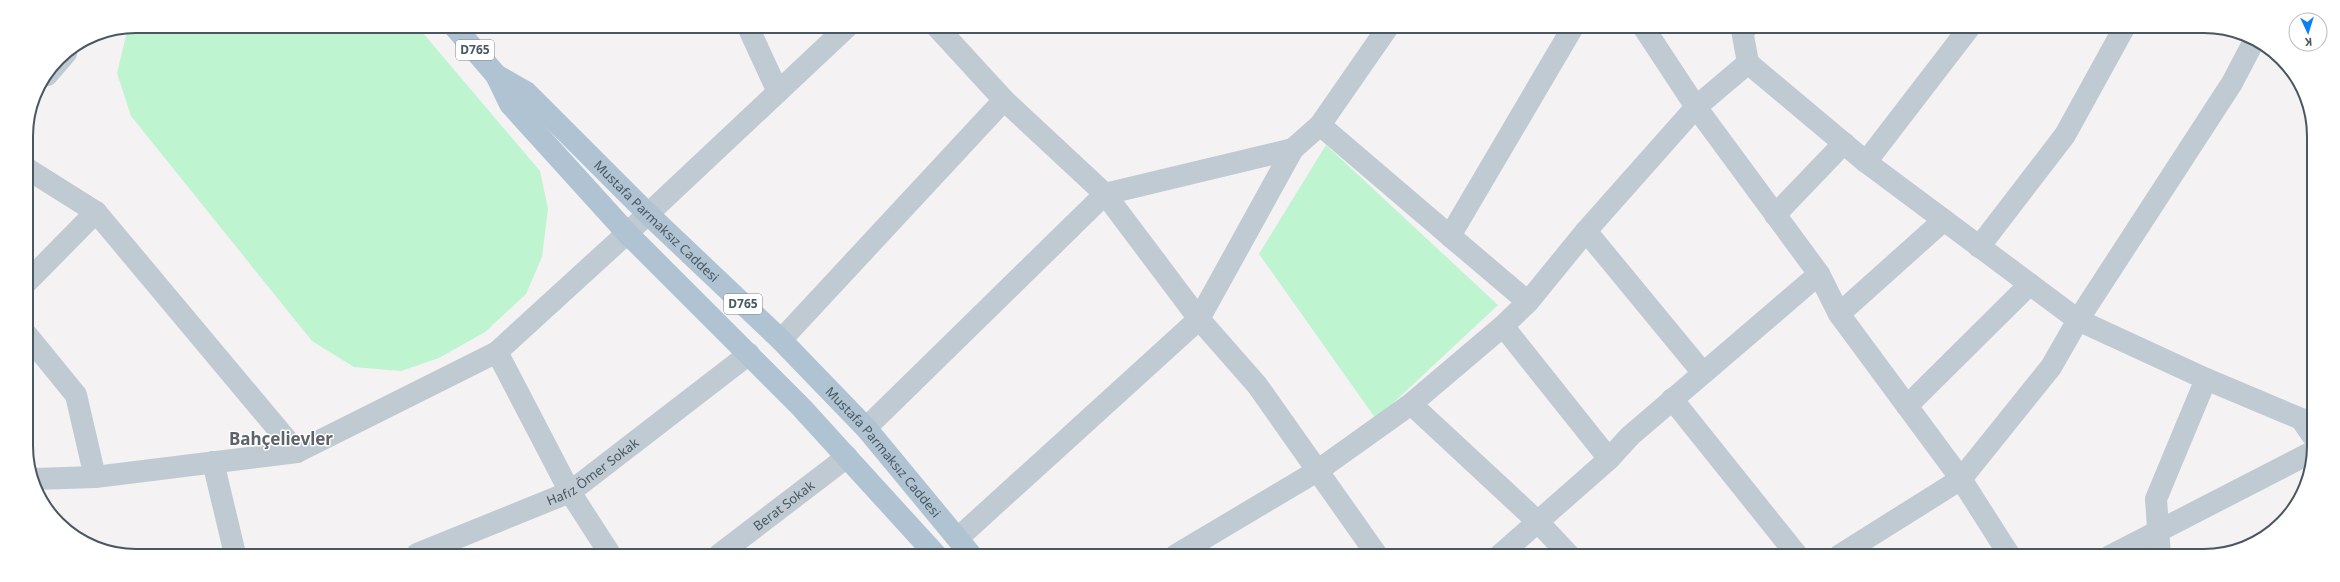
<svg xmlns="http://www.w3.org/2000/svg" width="2340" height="582" viewBox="0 0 2340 582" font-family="'Noto Sans',sans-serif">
  <rect width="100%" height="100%" fill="#f4f2f2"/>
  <path fill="#bef4d0" d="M136,26H417L540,171L548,209L542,257L526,294L485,332L439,358L401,371L354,367L312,341L131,116L117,73L128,28Z
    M1326,145L1498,305L1376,419L1259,254Z"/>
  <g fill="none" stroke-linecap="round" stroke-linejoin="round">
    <g stroke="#bfcad2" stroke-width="22">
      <path d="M748,27L778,92"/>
      <path d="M937,27L1004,100L1105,194L1199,319L1257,385L1377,555"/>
      <path d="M1644,28L1696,107L1819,274L1839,314L1961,479L2010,556"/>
      <path d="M1748,63L1866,162L2078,320L2206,379L2301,419L2312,435"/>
      <path d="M47,75L66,53"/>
      <path d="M1320,125L1450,236"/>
      <path d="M1866,162L1969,28"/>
      <path d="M26,168L96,212L297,452"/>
      <path d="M1775,215L1844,143"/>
      <path d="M1586,231L1703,373"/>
      <path d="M1979,247L2065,135L2124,28"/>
      <path d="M27,282L96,212"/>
      <path d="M1528,302L1450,236L1573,27"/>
      <path d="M1839,314L1944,220"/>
      <path d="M1503,326L1609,459"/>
      <path d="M27,335L76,395L95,477"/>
      <path d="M781,340L1004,100"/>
      <path d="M497,352L570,492L610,554"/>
      <path d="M1672,399L1797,555"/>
      <path d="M1411,404L1538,522L1569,555"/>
      <path d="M1907,406L2030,284"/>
      <path d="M866,428L1105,194L1293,149"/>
      <path d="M213,462L235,554"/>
      <path d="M34,479L95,477L297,452L497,352L648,214L847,27"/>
      <path d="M958,538L1199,319L1293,149L1320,125L1388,27"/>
      <path id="s1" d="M417,554L570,492L749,354"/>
      <path id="s2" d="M720,554L847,457"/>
      <path d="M1176,555L1317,471L1411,404L1503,326L1528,302L1586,231L1696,107L1748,63L1742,30L1746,28"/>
      <path d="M1500,555L1609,459L1630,436L1819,274"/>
      <path d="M1840,555L1961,479L2051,367L2078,320L2232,83L2253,43"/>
      <path d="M2110,556L2312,452"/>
      <path d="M2160,556L2156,499L2206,379"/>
    </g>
    <g stroke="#b0c3d2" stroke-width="22">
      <path d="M454,26L496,75L510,104L627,233L801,407L936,555"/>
      <path id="s3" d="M496,75L526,92L648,214L781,340L866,428L971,555"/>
    </g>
  </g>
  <g text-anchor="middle" stroke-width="3" stroke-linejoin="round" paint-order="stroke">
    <g fill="#fff" stroke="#7f8990" stroke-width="1">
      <rect x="456" y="40" width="38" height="20" rx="3"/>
      <rect x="724" y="294" width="38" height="20" rx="3"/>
    </g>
    <g font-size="12" font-weight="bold" fill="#485761">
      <text x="475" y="54">D765</text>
      <text x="743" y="308">D765</text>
    </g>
    <g font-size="13" fill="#485761" stroke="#fff">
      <text dy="5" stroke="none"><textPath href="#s3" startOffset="218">Mustafa Parmaksız Caddesi</textPath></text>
      <text dy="5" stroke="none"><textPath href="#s3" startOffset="542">Mustafa Parmaksız Caddesi</textPath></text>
      <text dy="5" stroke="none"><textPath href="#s1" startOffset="195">Hafız Ömer Sokak</textPath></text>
      <text dy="5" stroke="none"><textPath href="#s2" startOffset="80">Berat Sokak</textPath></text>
    </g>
    <g font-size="17" font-weight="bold" fill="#5d6368" stroke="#fff">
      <text x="281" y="445">Bahçelievler</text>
    </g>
  </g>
  <path d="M0 0H2340V582H0ZM136 33H2204A103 103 0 0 1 2307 136V446A103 103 0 0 1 2204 549H136A103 103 0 0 1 33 446V136A103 103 0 0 1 136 33Z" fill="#fff" fill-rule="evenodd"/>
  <path fill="none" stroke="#485761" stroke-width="2" d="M136 33H2204A103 103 0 0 1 2307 136V446A103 103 0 0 1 2204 549H136A103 103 0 0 1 33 446V136A103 103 0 0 1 136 33Z"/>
  <g transform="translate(2308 32) rotate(176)"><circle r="19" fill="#ffffff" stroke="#b6bcc0"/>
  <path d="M0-3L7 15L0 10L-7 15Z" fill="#0b7ff5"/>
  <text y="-6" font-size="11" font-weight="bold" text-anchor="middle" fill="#485761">K</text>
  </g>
</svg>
